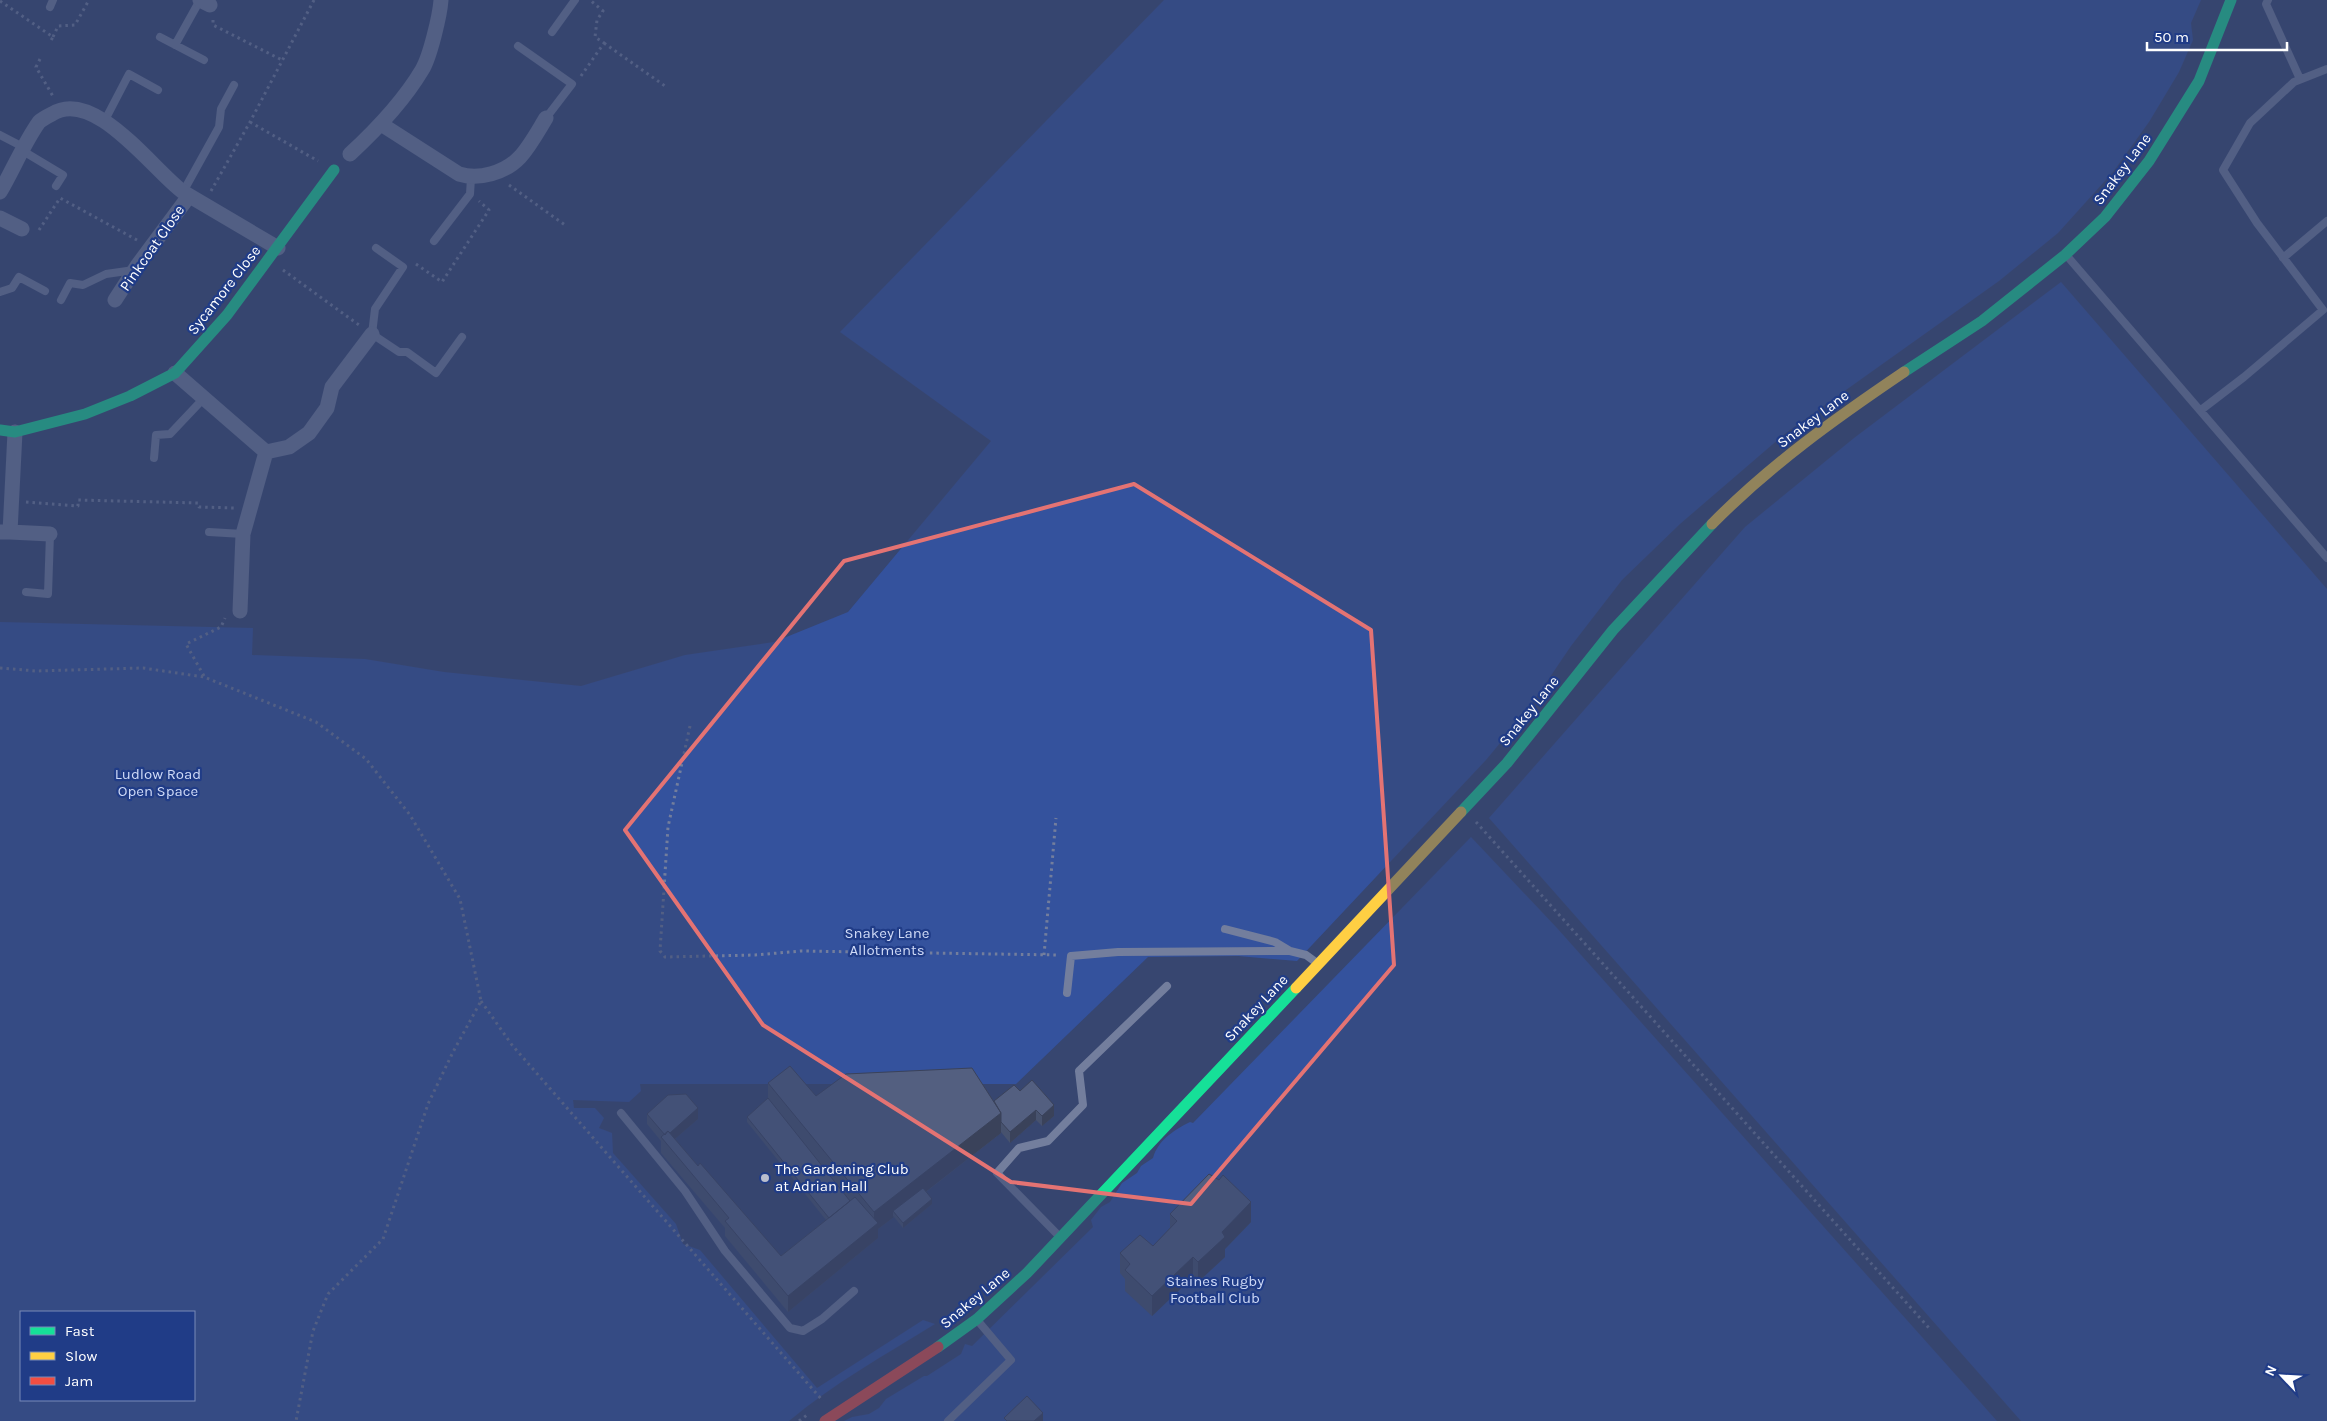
<svg xmlns="http://www.w3.org/2000/svg" width="2327" height="1421" viewBox="0 0 2327 1421" font-family="Karla,sans-serif">
  <rect width="100%" height="100%" fill="#374670"/>
  <path fill="#34529d" fill-rule="evenodd" d="M1164,0H2201L2191,23L2193,40L2179,72L2149,122L2113,172L2058,233L1999,281L1787,432L1680,524L1622,580L1571,646L1529,708L1486,760L1297,961L1238,956L1148,957L1016,1084H640L641,1091L629,1102L573,1100L574,1108H595L604,1118L599,1128L612,1133L613,1153L676,1224L683,1244L700,1250L817,1388L923,1320L935,1324C885,1355 834,1383 789,1421H0V622L253,628L252,655L365,659L444,672L581,686L685,655L774,642L848,612L991,441L840,332ZM21,1312H194V1400H21Z
    M2061,282L2327,589V1421H2021L1489,818L1745,527L1854,438Z
    M1471,837L1557,928L1997,1421H844L852,1417L869,1414L879,1408L886,1399L924,1376H927L961,1354L965,1344L972,1346L1093,1227L1091,1220L1101,1207L1110,1202L1122,1183L1137,1173L1141,1166L1153,1158C1158,1140 1174,1130 1190,1122L1193,1123Z"/>
  <g fill="none" stroke-linecap="round" stroke-linejoin="round">
    <path stroke="#737e9d" stroke-width="3" stroke-dasharray="2.5 4" stroke-linecap="butt" d="M0,1L53,37L50,42
      M213,20V25L282,60
      M53,37L58,26L75,25L89,0
      M604,43L665,86
      M40,59L36,67L54,98
      M581,76L604,43L595,37L597,20L603,11L590,0
      M250,122L318,161
      M509,185L565,225
      M211,191L250,122L314,0
      M39,230L60,198L137,240
      M416,264L442,282L489,210L479,201
      M283,270L359,325
      M26,502L78,506V500L198,503L199,507L234,508
      M0,668L36,671L143,668L204,677L316,722L366,759L410,815L460,899L481,1001L453,1052L428,1104L383,1239L328,1294L313,1331L296,1421
      M204,676L186,644L221,627L225,618
      M690,726L668,827L660,951L665,957L755,955L801,951L1059,955
      M1476,822L1929,1328
      M1044,955L1056,818
      M481,1001L512,1045L823,1401
      M799,1421L807,1415"/>
    <path stroke="#737e9d" stroke-width="8" d="M2268,0L2266,4L2300,79
      M50,7L53,0
      M552,32L575,0
      M160,37L204,60
      M175,45L200,0
      M518,46L572,84L546,118
      M104,122L129,74L158,90
      M0,135L25,148
      M23,151L63,175L56,186
      M183,192L219,127L221,109L234,85
      M434,241L470,194L471,178
      M376,248L403,267L375,309L372,334L399,352H407L436,373L462,337
      M2067,256L2327,558
      M2283,258L2327,221
      M0,292L12,288L19,277L45,291
      M61,300L70,283L83,285L106,274L134,270
      M2201,410L2244,377L2323,310L2257,223L2223,170L2250,123L2294,82L2327,69
      M154,458L156,435L170,434L204,398
      M209,532L243,534
      M26,592L48,594L50,534
      M1225,929L1275,942L1290,951
      M1067,993L1071,956L1118,952L1290,951L1306,955L1317,963
      M621,1113L685,1191L725,1251L790,1328L803,1331L822,1319L854,1291
      M1059,1236L997,1173L1019,1148L1048,1141L1083,1105L1079,1071L1167,986
      M948,1421L1011,1360L978,1321"/>
    <path stroke="#737e9d" stroke-width="15" d="M200,0L210,5
      M381,124L459,174C479,180 505,173 520,157C530,146 538,131 546,118
      M350,154C377,129 403,102 422,70C430,57 440,15 441,0
      M0,192C13,170 24,143 39,122C42,119 48,116 52,114C94,87 153,170 183,192L278,248
      M0,218L22,229
      M115,300L137,266L189,196
      M175,373L266,452L243,534L240,611
      M266,452L289,447L309,433L327,408L332,387L372,334
      M0,532H10L15,432
      M10,532L50,534"/>
    <path stroke="#16e098" stroke-width="11" d="M1904,372L1982,321L2065,255L2105,217L2149,161L2199,81L2231,0
      M0,430L15,432L85,414L130,396L175,373L227,315L334,170
      M1461,812L1507,763L1613,630L1712,524
      M938,1347L977,1319L1027,1273L1296,988"/>
    <path stroke="#ffcf43" stroke-width="11" d="M1712,524C1770,465 1836,418 1904,372
      M1296,988L1461,812"/>
    <path stroke="#f24e42" stroke-width="11" d="M825,1421L938,1347"/>
  </g>
  <path fill="#47526e" d="M768,1083L816,1096L994,1101L1020,1091L1054,1116L1042,1126L1036,1120L1010,1143L1001,1132V1133L926,1192L932,1204L903,1228L894,1217L878,1229V1238L788,1312L725,1236V1228L661,1153V1141L647,1124V1114L698,1119L675,1139L698,1166L781,1256L826,1220L747,1122V1117L768,1098Z
    M1170,1214L1251,1222L1225,1249V1257L1198,1282L1193,1277L1152,1316L1125,1291V1279L1120,1273V1253L1153,1246L1170,1228Z"/>
  <path fill="#3a425a" d="M1054,1105V1116L1042,1126V1116Z
    M698,1108V1119L668,1145L666,1136Z
    M1036,1110V1120L1010,1143V1132Z
    M1001,1113V1133L896,1215L893,1211V1216L894,1217L878,1229V1238L788,1312V1296L874,1226V1212Z
    M932,1199V1204L903,1228V1223Z
    M1251,1202V1222L1225,1249V1257L1198,1282V1262L1222,1232Z
    M1193,1257V1277L1152,1316V1296Z
    M1043,1413V1421H1034Z"/>
  <path fill="#535f80" stroke="#3a425a" d="M790,1066L816,1096L846,1074L972,1068L1001,1113L874,1212L768,1083Z
    M1032,1080L1054,1105L1042,1116L1036,1110L1010,1132L1001,1122V1113L994,1101L1014,1085L1020,1091Z
    M686,1094L698,1108L670,1133L668,1131L665,1135L647,1114L668,1095Z
    M768,1098L850,1201L829,1218L747,1117Z
    M668,1131L698,1166L700,1163L781,1256L855,1197L878,1223L788,1296L725,1221L729,1218L661,1137Z
    M1209,1174L1219,1180L1223,1175L1251,1202L1222,1232L1225,1237L1198,1262L1193,1257L1152,1296L1125,1270L1130,1264L1120,1253L1140,1235L1153,1246L1177,1221L1170,1214Z
    M923,1188L932,1199L903,1223L893,1211Z
    M1027,1396L1043,1413L1034,1421H1007L1004,1418Z"/>
  <path d="M0 0H2327V1421H0ZM1134,484L1371,630L1394,965L1191,1204L1011,1182L763,1025L625,830L844,561Z" fill="#374670" fill-opacity=".55" fill-rule="evenodd"/>
  <path fill="none" stroke="#e47373" stroke-width="4" stroke-linejoin="round" d="M1134,484L1371,630L1394,965L1191,1204L1011,1182L763,1025L625,830L844,561Z"/>
  <circle fill="#b9becd" stroke="#203c87" stroke-width="2" cx="765" cy="1178" r="5"/>
  <g text-anchor="middle" stroke-width="4.5" stroke-linejoin="round" paint-order="stroke">
    <g font-size="15" fill="#fff" stroke="#203c87">
      <text transform="translate(2122 169) rotate(-53)" y="5">Snakey Lane</text>
      <text transform="translate(152 248) rotate(-55)" y="5">Pinkcoat Close</text>
      <text transform="translate(224 290) rotate(-52)" y="5">Sycamore Close</text>
      <text transform="translate(1813 419) rotate(-37)" y="5">Snakey Lane</text>
      <text transform="translate(1529 711) rotate(-51)" y="5">Snakey Lane</text>
      <text transform="translate(1256 1008) rotate(-47)" y="5">Snakey Lane</text>
      <text transform="translate(975 1298) rotate(-40)" y="5">Snakey Lane</text>
    </g>
    <g font-size="15" fill="#cfdaf7" stroke="#203c87">
      <text x="158" y="779">Ludlow Road<tspan x="158" dy="17">Open Space</tspan></text>
      <text x="887" y="938">Snakey Lane<tspan x="887" dy="17">Allotments</tspan></text>
      <text x="1215" y="1286">Staines Rugby<tspan x="1215" dy="17">Football Club</tspan></text>
    </g>
    <g font-size="15" fill="#fff" stroke="#203c87" text-anchor="start">
      <text x="775" y="1174">The Gardening Club<tspan x="775" dy="17">at Adrian Hall</tspan></text>
    </g>
  </g>
  <rect x="20" y="1311" width="175" height="90" fill="#203c87" stroke="#798ab7"/>
  <rect x="30" y="1327" width="25" height="8" fill="#16e098" stroke="#798ab7"/>
  <text x="65" y="1336" font-size="15" fill="#ffffff">Fast</text>
  <rect x="30" y="1352" width="25" height="8" fill="#ffcf43" stroke="#798ab7"/>
  <text x="65" y="1361" font-size="15" fill="#ffffff">Slow</text>
  <rect x="30" y="1377" width="25" height="8" fill="#f24e42" stroke="#798ab7"/>
  <text x="65" y="1386" font-size="15" fill="#ffffff">Jam</text>
  <g transform="translate(2282 1376) rotate(295)" stroke="#203c87" stroke-width="4" paint-order="stroke">
  <path d="M0-4L9 19L0 12L-9 19Z" fill="#ffffff"/>
  <text y="-8" font-size="14" font-weight="bold" text-anchor="middle" fill="#ffffff">N</text>
  </g>
  <path d="M2147 42v8h140v-8" fill="none" stroke="#ffffff" stroke-width="2.5"/>
  <text x="2154" y="42" font-size="15" fill="#ffffff" stroke="#203c87" stroke-width="4" paint-order="stroke">50 m</text>
</svg>
